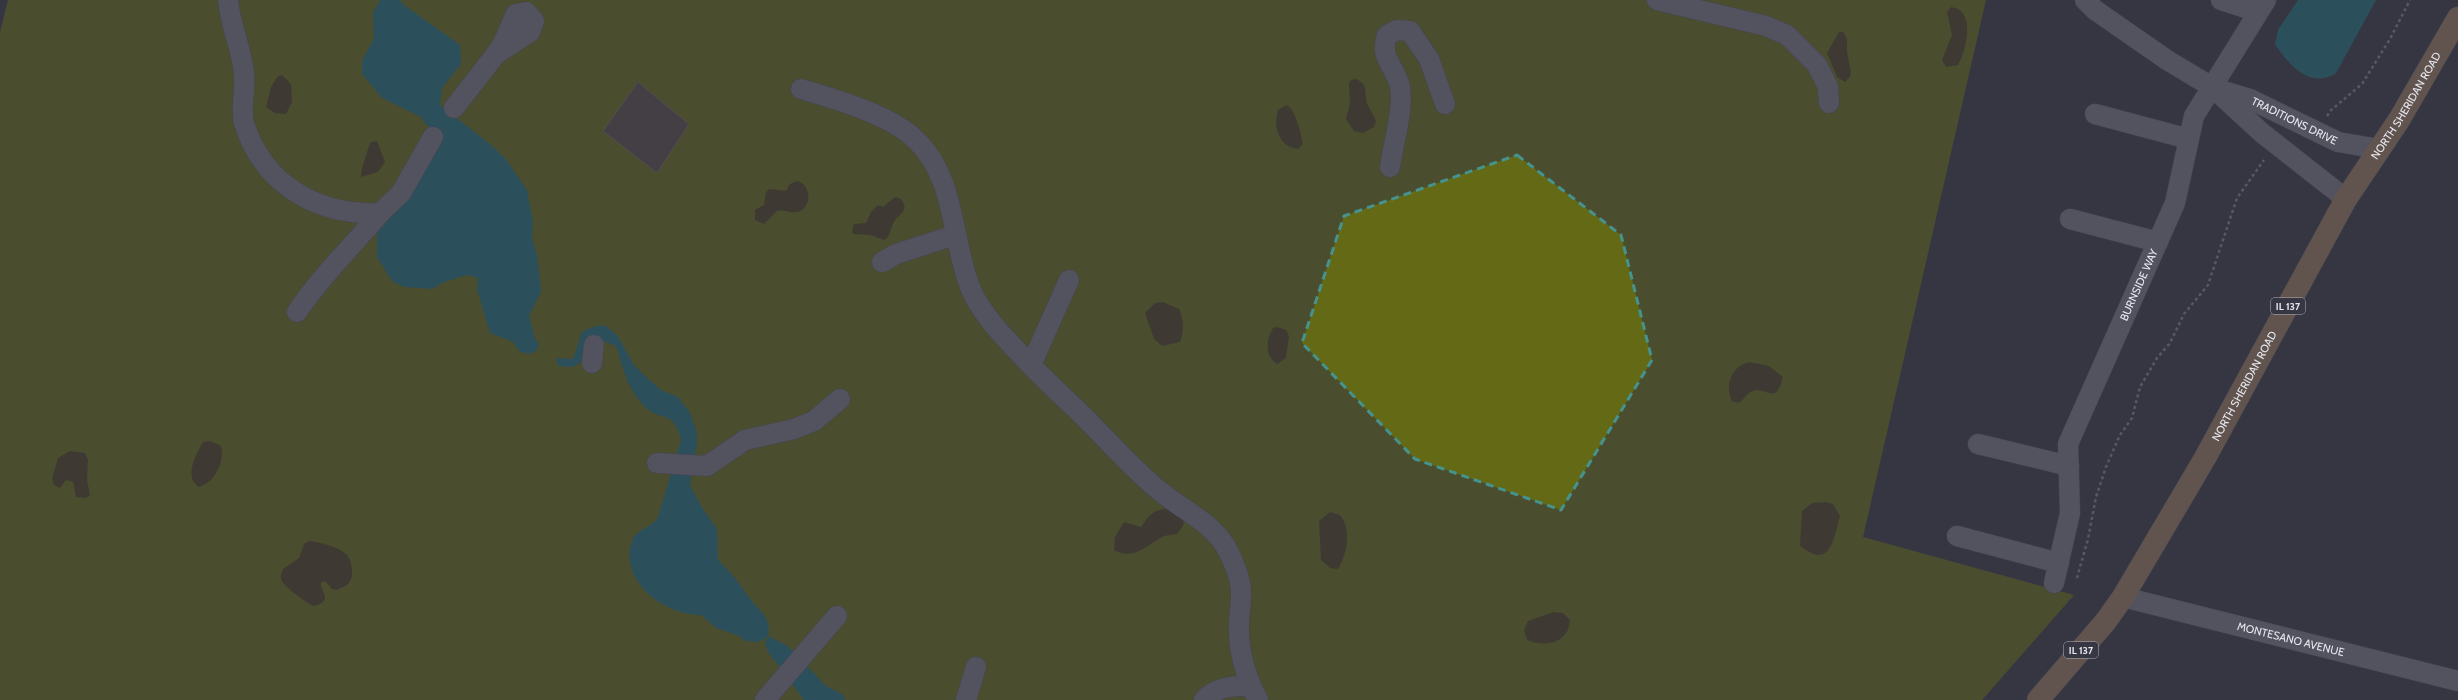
<svg xmlns="http://www.w3.org/2000/svg" width="2458" height="700" viewBox="0 0 2458 700" font-family="Cabin,sans-serif">
  <rect width="100%" height="100%" fill="#363743"/>
  <path fill="#636915" d="M8,0H1986L1863,537L2074,595L1982,700H0V32Z"/>
  <path fill="#483f1f" d="M1951,7C1977,10 1966,51 1958,65L1946,67L1942,60L1952,35L1947,12Z
    M1839,32H1843L1847,38V52L1851,72L1850,77L1845,82L1837,77L1827,53Z
    M282,75L291,84L292,102L286,114L275,113L266,107L271,87L278,76Z
    M1356,79C1369,85 1364,91 1367,103C1369,109 1374,115 1376,121L1374,127L1363,133L1354,131L1346,119L1350,104L1349,84L1351,80Z
    M1286,105C1295,107 1301,134 1303,144L1298,149C1278,146 1273,127 1278,110Z
    M377,141L385,162L378,172L361,177C360,174 369,144 371,142Z
    M797,181C811,184 813,207 798,212C792,214 784,209 777,211L764,224L755,220V210L764,205L766,192L769,189L786,191L790,184Z
    M895,197L901,199C911,212 897,214 893,224C891,228 890,233 888,237L884,240L870,235L853,234L852,232L854,224L866,223L871,212L878,205L883,207Z
    M1163,302L1179,309C1184,319 1184,332 1180,342L1162,346L1154,339L1145,313L1155,303Z
    M1277,327L1286,330L1289,336L1286,358L1277,364C1264,355 1266,341 1273,328Z
    M1749,362L1769,366L1783,377C1776,408 1766,384 1750,392C1747,394 1743,400 1739,403L1732,401C1724,385 1732,366 1749,362Z
    M210,441L221,446C225,461 215,483 199,487C183,477 196,455 203,442Z
    M70,451L85,453L88,460L87,480L90,495L86,498L76,497L73,482L66,480L60,488L54,485L52,479L58,458Z
    M1826,502L1833,504L1840,516C1833,540 1831,570 1800,546L1802,511L1812,503Z
    M1165,509L1175,512L1184,521L1183,526L1177,534C1172,535 1166,535 1162,537C1146,546 1133,561 1114,550L1115,537L1124,522L1141,527C1148,517 1152,510 1165,509Z
    M1330,512L1340,515C1352,529 1347,554 1338,569L1330,568L1321,560L1319,521Z
    M309,541C319,542 340,547 347,555C352,561 355,578 348,584C345,587 340,588 336,590L332,589L325,581L321,582C319,592 335,600 314,606C307,604 281,584 281,579C280,576 282,572 283,569L299,558L304,544Z
    M1553,612L1563,613L1570,620C1569,643 1545,648 1527,640L1524,630L1528,621Z"/>
  <path fill="#1e707a" d="M380,0H400L404,5L460,45L461,64L442,88L440,105L491,145L505,158L527,190L533,222L532,238L537,254L541,292L529,316L535,339L539,343L537,350L530,354L520,352L513,342L490,333L477,289L478,278L466,275L442,283L433,289L404,287L392,281L377,257V233L417,186L436,131L427,126L421,117L382,98L362,74V61L374,38L373,13Z
    M2298,0H2376L2336,73C2310,90 2289,65 2275,44L2278,30Z
    M604,325L617,335L634,365L643,374L661,390L678,397L690,413L697,432V446L693,460L690,485L701,506L717,529L718,560C730,571 739,583 748,596C757,609 772,616 768,636L788,646L826,686L842,694L846,700H804L768,652L765,643L768,636L759,642L746,641L737,635L716,628L701,615C665,616 618,581 632,541C636,529 652,528 658,517L681,440C674,409 660,422 645,407C625,385 625,372 616,346L595,338L586,342L581,362L573,367L558,366L556,358L573,359L582,332L593,327Z"/>
  <path fill="#564747" stroke="#776766" d="M638,82L689,124L657,173L603,131Z"/>
  <g fill="none" stroke-linecap="round" stroke-linejoin="round">
    <g stroke="#565660" stroke-width="21">
      <g id="minor">
        <path d="M228,0C230,25 242,49 244,74C246,89 240,109 244,123C263,184 317,216 380,213L401,193L433,137"/>
        <path d="M1657,0L1766,26L1787,35L1817,65L1828,87L1829,103"/>
        <path d="M2085,0L2095,10L2167,60L2212,87L2262,133L2346,199"/>
        <path d="M2221,0L2258,12"/>
        <path d="M801,89C835,99 891,115 916,140C956,178 951,238 970,287C980,313 1005,338 1024,358C1045,381 1070,402 1091,424C1114,447 1136,472 1161,492C1183,510 1211,522 1226,547C1234,562 1242,581 1241,597C1241,608 1238,619 1239,630C1239,654 1247,679 1258,700"/>
        <path id="s1" d="M2217,89L2250,99L2338,142L2379,149"/>
        <path d="M454,108L496,54L530,32L534,21L526,12L516,14C508,29 507,40 496,54"/>
        <path d="M2095,114L2189,139"/>
        <path d="M1390,167C1393,144 1404,109 1400,87C1395,64 1379,60 1387,35L1397,30L1410,31L1429,59L1445,104"/>
        <path d="M2070,219L2158,242"/>
        <path d="M882,262L896,254L955,235"/>
        <path d="M297,312C321,276 352,247 380,213"/>
        <path d="M592,363L594,345"/>
        <path d="M1031,365L1069,280"/>
        <path d="M1978,444L2069,466"/>
        <path d="M657,463L707,466L745,440L794,429L814,421L840,399"/>
        <path d="M1957,536L2059,563"/>
        <path id="s2" d="M2054,583L2070,513L2068,444L2175,203L2194,116L2266,0"/>
        <path id="s3" d="M2123,597L2458,681"/>
        <path d="M765,700L837,616"/>
        <path d="M966,700L976,667"/>
        <path d="M1204,700C1214,688 1236,684 1251,687"/>
      </g>
    </g>
    <g stroke="#565660" stroke-width="23">
      <g id="major">
        <path id="s4" d="M2038,700L2106,621L2123,597L2205,458L2346,199L2399,120L2458,18"/>
      </g>
    </g>
    <path stroke="#82828c" stroke-width="2.5" stroke-dasharray="3 3" stroke-linecap="butt" d="M2327,116L2330,111L2362,84L2390,39L2410,0
      M2077,578L2088,539L2096,497L2106,467L2120,435L2132,418L2140,387L2157,358L2170,343L2184,314L2208,285L2237,198L2264,160"/>
    <use href="#minor" stroke="#757684" stroke-width="20"/>
    <use href="#major" stroke="#94795c" stroke-width="22"/>
  </g>
  <path d="M0 0H2458V700H0ZM1517,155L1621,235L1652,360L1561,510L1415,459L1302,343L1344,216Z" fill="#363743" fill-opacity=".55" fill-rule="evenodd"/>
  <path fill="none" stroke="#45928e" stroke-width="3" stroke-dasharray="8 5" stroke-linejoin="round" d="M1517,155L1621,235L1652,360L1561,510L1415,459L1302,343L1344,216Z"/>
  <g text-anchor="middle" stroke-width="4" stroke-linejoin="round" paint-order="stroke">
    <g fill="#363743" stroke="#b2b2bb" stroke-width="1">
      <rect x="2271" y="298" width="34" height="16" rx="3"/>
      <rect x="2064" y="642" width="34" height="16" rx="3"/>
    </g>
    <g font-size="10" font-weight="bold" fill="#e7e7ef">
      <text x="2288" y="310">IL 137</text>
      <text x="2081" y="654">IL 137</text>
    </g>
    <g font-size="11" fill="#e7e7ef" stroke="#363743">
      <text dy="4" stroke="none"><textPath href="#s4" startOffset="701">NORTH SHERIDAN ROAD</textPath></text>
      <text dy="4" stroke="none"><textPath href="#s1" startOffset="84">TRADITIONS DRIVE</textPath></text>
      <text dy="4" stroke="none"><textPath href="#s2" startOffset="315">BURNSIDE WAY</textPath></text>
      <text dy="4" stroke="none"><textPath href="#s4" startOffset="377">NORTH SHERIDAN ROAD</textPath></text>
      <text dy="4" stroke="none"><textPath href="#s3" startOffset="173">MONTESANO AVENUE</textPath></text>
    </g>
  </g>
</svg>
